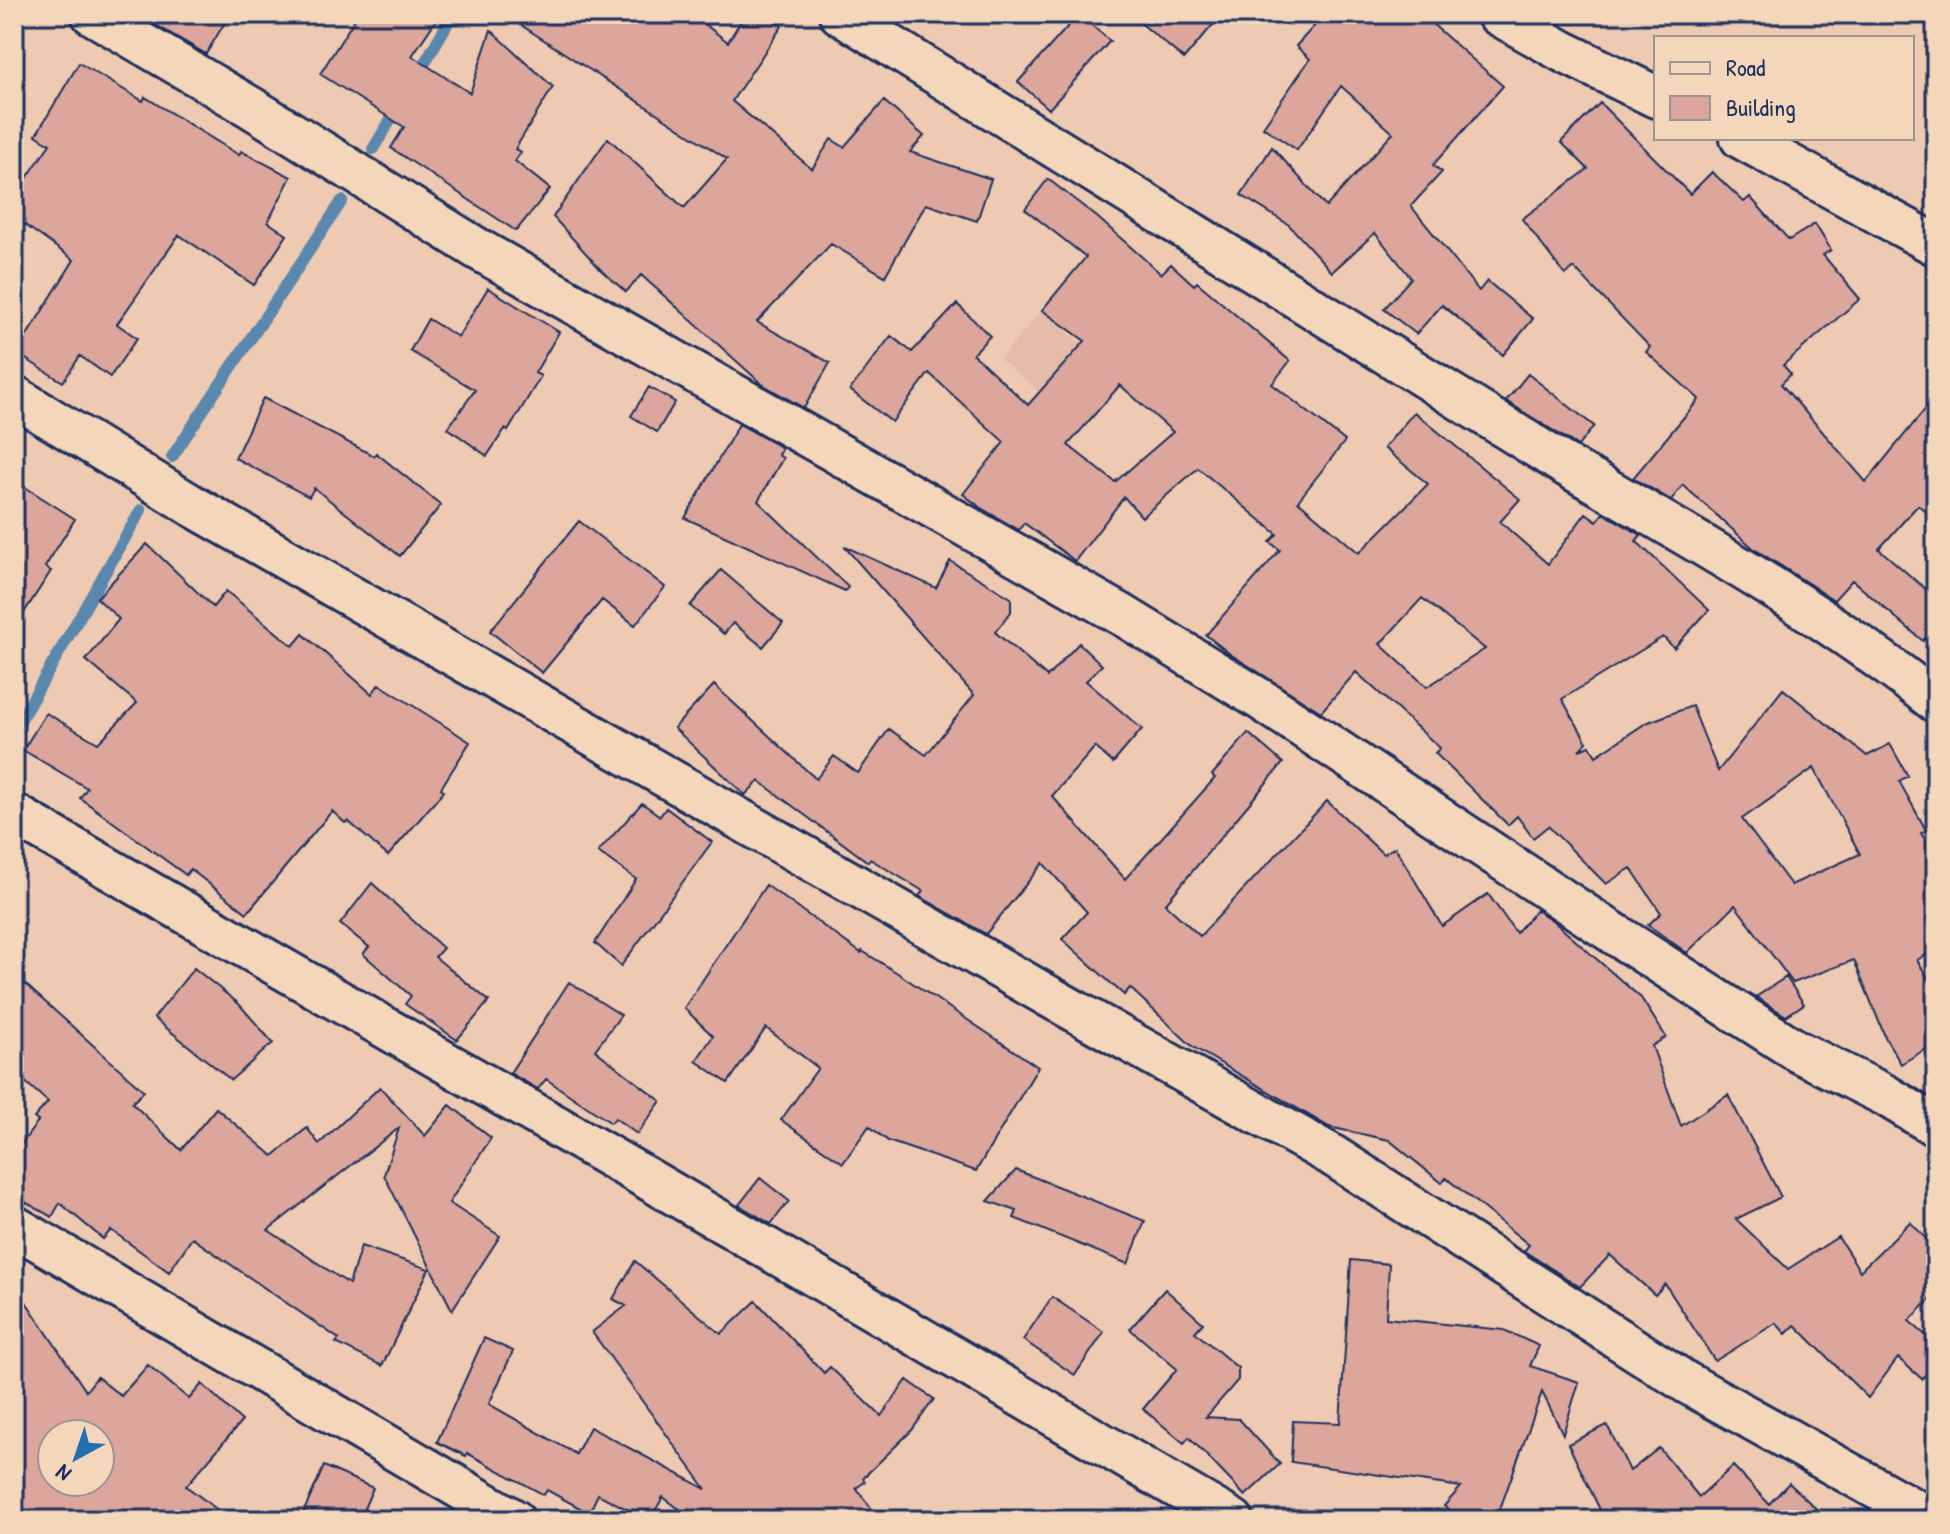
<svg xmlns="http://www.w3.org/2000/svg" width="1950" height="1534" viewBox="0 0 1950 1534" font-family="'Patrick Hand',sans-serif">
  <rect width="100%" height="100%" fill="#efcab2"/>
  <filter id="ink" filterUnits="userSpaceOnUse"><feTurbulence type="fractalNoise" baseFrequency=".0125" numOctaves="2"/><feDisplacementMap in="SourceGraphic" scale="16" xChannelSelector="R" yChannelSelector="G"/><feConvolveMatrix kernelMatrix="1 2 1 2 8 2 1 2 1" color-interpolation-filters="sRGB"/></filter>
  <g filter="url(#ink)">
    <path fill="#e5bca9" d="M1042,310L1087,349L1046,398L1000,359Z"/>
    <g fill="none" stroke-linecap="round" stroke-linejoin="round">
      <path stroke="#5a87ae" stroke-width="12" d="M416,78L453,14
        M373,149L398,108
        M172,457L342,201
        M14,731L141,510"/>
    </g>
    <path fill="#dca69c" stroke="#1b2f5e" stroke-width="2" fill-rule="evenodd" d="M137,14H230L206,54Z
      M358,14H440L412,56L470,93L491,30L553,87L515,149L521,152L515,161L550,189L516,231L391,148L404,127L320,74Z
      M504,14H691L728,42L745,14H764L782,26L732,101L812,169L831,139L844,147L884,101L924,136L910,152L991,179L977,221L926,204L885,276L831,244L757,322L830,363L804,408L762,384L641,275L626,292L602,271L553,217L608,138L684,208L727,159Z
      M1079,14L1110,41L1049,109L1018,82Z
      M1130,14H1222L1184,59Z
      M1325,14H1421L1503,86L1433,165L1442,172L1411,206L1479,291L1487,281L1533,319L1503,355L1442,305L1416,334L1384,309L1411,278L1375,233L1332,272L1289,225L1241,195L1272,147L1326,207L1393,133L1341,86L1297,150L1263,127L1310,59L1296,46Z
      M79,63L143,101L145,97L239,155L241,151L291,177L268,222L287,235L254,285L179,235L117,324L137,338L110,377L80,356L63,382L16,353L74,260L14,217V197L50,144L36,135Z
      M1600,103L1690,194L1712,172L1744,202L1750,197L1789,240L1815,224L1831,250L1823,255L1860,299L1783,365L1791,374L1781,384L1866,482L1936,396V520L1918,505L1879,549L1936,598V624L1923,641L1852,580L1834,600L1753,548L1683,485L1671,500L1633,478L1699,399L1646,352L1650,347L1574,268L1565,275L1522,219L1588,169L1561,142Z
      M1048,179L1097,217L1161,274L1171,264L1194,285L1197,282L1290,361L1272,384L1345,441L1298,501L1359,553L1428,484L1384,448L1414,412L1520,499L1500,522L1548,564L1586,513L1597,521L1603,513L1641,535L1636,541L1709,610L1674,648L1663,637L1562,699L1587,742L1579,750L1590,746L1596,756L1646,723L1692,706L1718,771L1783,689L1867,756L1890,744L1908,776L1899,781L1926,830L1921,833L1936,858V949L1917,960L1936,991V1043L1901,1064L1886,1039L1854,960L1793,983L1735,905L1687,953L1648,925L1661,913L1631,868L1606,884L1548,826L1533,838L1517,816L1508,825L1435,753L1440,748L1356,672L1321,712L1230,654L1206,635L1280,550L1270,542L1277,534L1198,468L1142,517L1124,497L1075,561L1024,523L1019,530L981,508L963,494L1004,442L929,373L892,422L850,390L891,336L912,352L957,304L990,336L973,354L1028,405L1085,341L1042,310L1086,257L1025,209ZM1120,385L1173,432L1115,482L1068,445ZM1422,598L1485,649L1427,687L1380,644ZM1814,768L1860,854L1791,885L1742,819Z
      M488,288L559,332L535,373L541,376L508,431L505,429L487,456L448,428L475,390L410,351L428,319L458,337Z
      M1528,374L1594,426L1578,446L1506,401Z
      M649,387L675,402L657,432L631,416Z
      M263,398L374,456L376,453L441,505L400,556L314,488L309,497L235,458Z
      M739,424L782,448L778,455L783,458L758,501L848,587L845,591L685,518Z
      M14,480L75,519L45,567L51,571L14,628Z
      M579,521L665,587L635,625L602,600L542,673L490,631Z
      M147,544L213,607L226,591L293,646L303,634L372,694L379,684L470,742L441,788L444,791L388,856L348,821L345,823L332,811L247,913L190,869L186,875L80,798L87,788L23,750L46,713L98,743L137,703L86,660L119,619L97,598Z
      M844,546L936,588L950,561L1011,598V612L995,632L1047,677L1079,643L1102,665L1086,681L1142,729L1113,763L1095,747L1052,796L1125,879L1215,778L1212,775L1248,733L1283,763L1165,904L1200,936L1327,801L1383,854L1395,847L1442,926L1488,894L1516,933L1536,910L1552,920L1641,998L1666,1037L1652,1046L1681,1126L1728,1095L1781,1197L1736,1219L1788,1269L1838,1237L1860,1271L1910,1222L1936,1249V1294L1909,1321L1936,1344V1362L1922,1379L1898,1358L1868,1398L1795,1325L1786,1334L1776,1323L1715,1361L1665,1284L1655,1295L1610,1255L1580,1287L1524,1251L1529,1245L1446,1178L1442,1183L1389,1140L1329,1127L1193,1047L1130,988L1124,995L1062,939L1087,912L1043,863L986,934L919,896L923,891L870,859L868,862L759,781L745,795L674,728L714,685L816,779L834,756L858,773L889,729L926,755L974,695Z
      M721,570L783,623L763,647L733,623L724,634L690,606Z
      M642,803L660,816L666,808L712,842L621,966L595,943L636,879L598,852Z
      M372,883L443,948L435,957L489,1001L457,1040L405,1004L411,996L363,954L369,947L340,924Z
      M766,885L861,953L862,951L896,972L1038,1067L976,1171L888,1141L869,1126L843,1163L781,1120L818,1068L766,1028L728,1083L696,1061L713,1036L684,1008Z
      M194,968L239,1004L273,1043L231,1080L154,1018Z
      M14,974L144,1091L132,1103L181,1150L216,1108L273,1156L307,1128L319,1144L380,1087L425,1136L450,1105L491,1138L449,1203L500,1236L452,1310L384,1175L399,1128L268,1230L349,1284L361,1246L429,1269L382,1366L336,1343L339,1339L192,1238L169,1272L111,1230L103,1239L60,1203L52,1217L14,1196V1155L38,1121L34,1118L48,1102L14,1072Z
      M1786,977L1804,1004L1786,1016L1756,997Z
      M569,982L621,1015L595,1050L661,1101L637,1134L615,1118L611,1123L546,1079L538,1089L510,1073Z
      M1016,1170L1145,1221L1128,1264L1014,1218L1017,1211L988,1201Z
      M760,1178L789,1201L771,1224L739,1205Z
      M1351,1260L1389,1264L1386,1318L1504,1330L1539,1346L1530,1366L1579,1382L1563,1434L1542,1392L1496,1520H1460L1444,1506L1461,1487L1291,1462L1293,1421L1340,1423Z
      M635,1261L721,1334L756,1301L824,1373L830,1367L881,1416L907,1380L934,1399L912,1430L863,1478L865,1482L856,1488L880,1520H694L663,1497L650,1520H648L598,1494L589,1513L547,1490L544,1495L467,1453L466,1456L437,1442L484,1338L513,1351L489,1404L576,1454L590,1427L706,1489L592,1332L626,1306L613,1299Z
      M14,1284L86,1391L97,1377L121,1396L148,1365L189,1399L202,1384L242,1421L186,1486L231,1520H14ZM52,1434H100V1482H52Z
      M1165,1289L1203,1323L1195,1332L1238,1368V1380L1206,1417L1239,1419L1280,1464L1245,1496L1189,1437L1184,1443L1143,1409L1177,1369L1130,1329Z
      M1052,1297L1104,1332L1075,1375L1023,1340Z
      M1607,1425L1630,1471L1659,1448L1699,1497L1733,1466L1769,1504L1789,1483L1828,1520H1605L1568,1444Z
      M324,1466L373,1488L359,1520H300Z"/>
    <g fill="none" stroke-linecap="round" stroke-linejoin="round">
      <g stroke="#1b2f5e" stroke-width="46">
        <path id="minor" d="M92,14L252,108L476,248L1124,616L1263,701L1601,925L1797,1051L1885,1095L1936,1126
          M840,14L1567,466C1693,539 1822,611 1936,702
          M1497,14L1562,51L1656,97
          M1741,138L1936,245
          M14,396L193,506L1050,997L1330,1154L1687,1383L1933,1520
          M14,814L636,1172L1233,1520
          M14,1226L514,1520"/>
      </g>
      <use href="#minor" stroke="#f4d7ba" stroke-width="40"/>
    </g>
  </g>
  <rect width="1950" height="1534" fill="none" stroke="#f4d7ba" stroke-width="48"/>
  <rect x="24" y="24" width="1902" height="1486" fill="none" stroke="#1b2f5e" stroke-width="3" filter="url(#ink)"/>
  <rect x="1654" y="36" width="260" height="104" fill="#f4d7ba" stroke="#9d9495" stroke-width="2"/>
  <rect x="1670" y="62" width="40" height="12" fill="#f4d7ba" stroke="#9d9495" stroke-width="2"/>
  <text x="1726" y="76" font-size="24" fill="#1b2f5e">Road</text>
  <rect x="1670" y="96" width="40" height="24" fill="#dca69c" stroke="#9d9495" stroke-width="2"/>
  <text x="1726" y="116" font-size="24" fill="#1b2f5e">Building</text>
  <g transform="translate(76 1458) rotate(220)"><circle r="38" fill="#f4d7ba" stroke="#9d9495" stroke-width="2"/>
  <path d="M0-6L14 30L0 20L-14 30Z" fill="#1f6fb2"/>
  <text y="-12" font-size="22" font-weight="bold" text-anchor="middle" fill="#1b2f5e">N</text>
  </g>
</svg>
